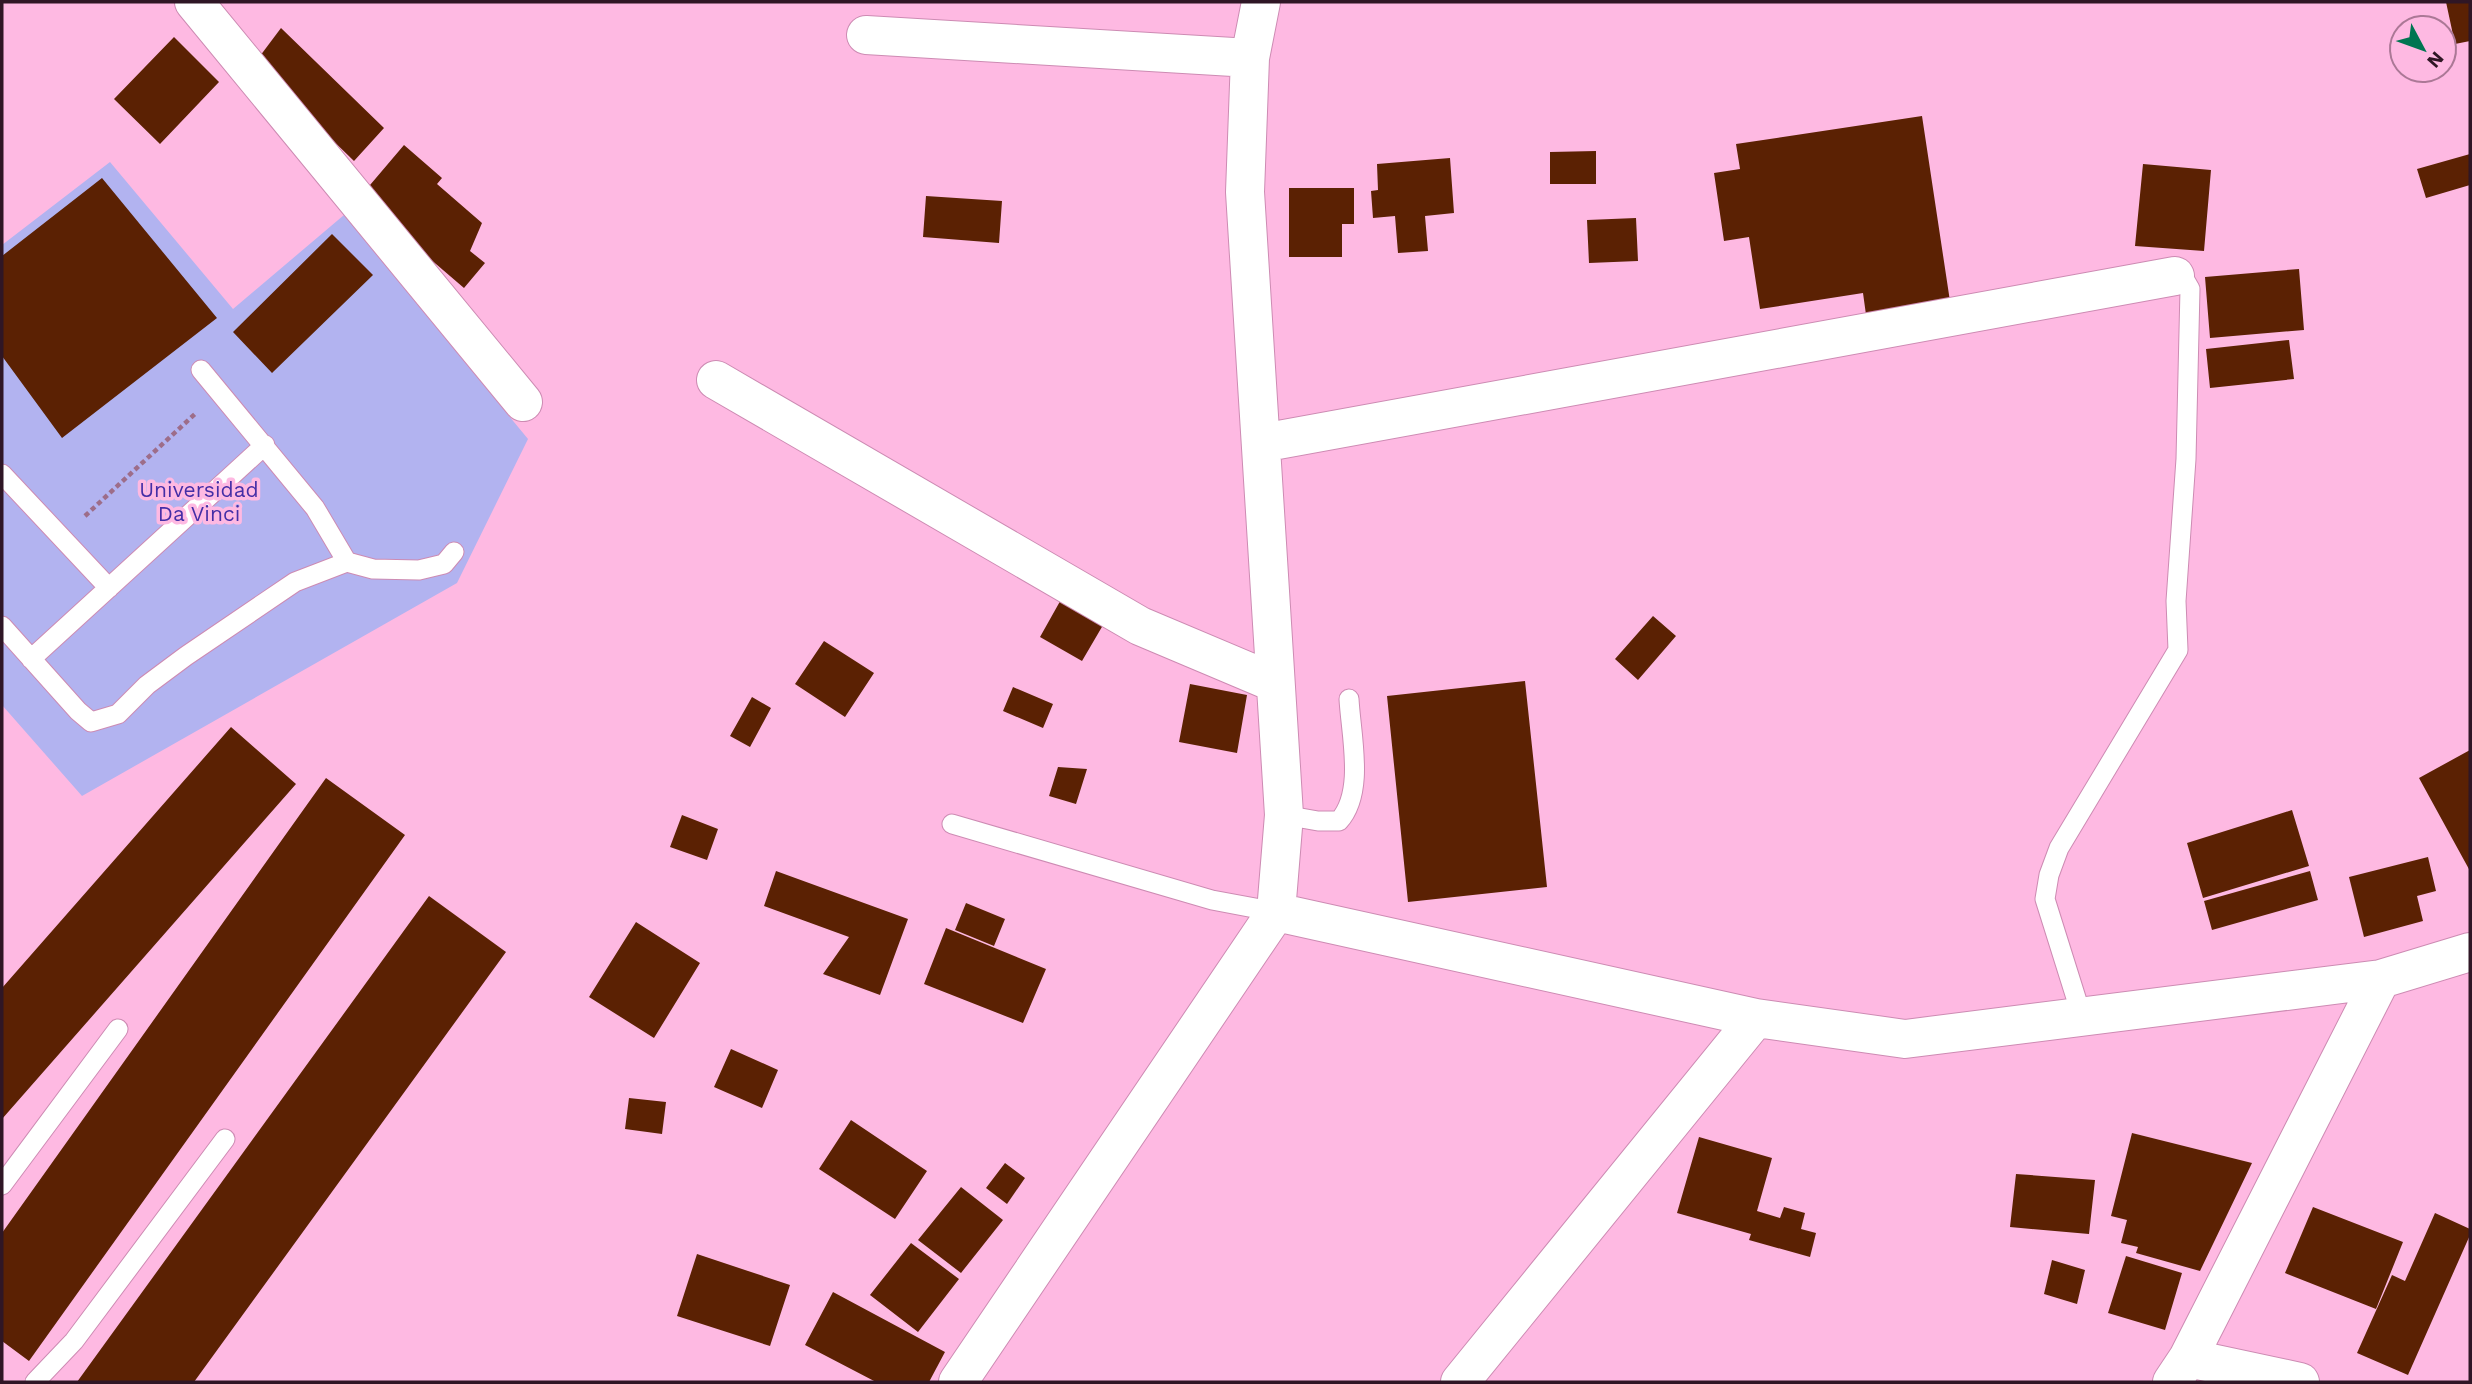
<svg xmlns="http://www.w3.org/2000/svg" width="2472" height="1384" viewBox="0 0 2472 1384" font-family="'Work Sans',sans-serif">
  <rect width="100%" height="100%" fill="#feb9e2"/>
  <path fill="#b2b3f0" d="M110,162L233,309L344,215L528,439L457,583L82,796L2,705V245Z"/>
  <path fill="#5b2103" d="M2446,2H2470V41L2455,44Z
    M281,28L384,128L354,161L254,64Z
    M174,37L219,82L160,144L114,99Z
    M1922,116L1951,308L1867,322L1863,293L1760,309L1749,237L1724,241L1714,173L1740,169L1736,144Z
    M404,145L442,178L437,184L482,223L470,251L485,263L464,288L359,198Z
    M1596,151V184H1550V152Z
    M2470,154V185L2426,198L2417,169Z
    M1450,158L1454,213L1425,216L1428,251L1398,253L1395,216L1373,218L1371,191L1378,190L1377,164Z
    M2143,164L2211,170L2204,251L2135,246Z
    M102,178L217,318L62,438L2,356V256Z
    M1289,188H1354V224H1342V257H1289Z
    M926,196L1002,201L999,243L923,237Z
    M1636,218L1638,261L1589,263L1587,220Z
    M332,234L373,275L272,373L233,332Z
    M2299,269L2304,330L2210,338L2205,277Z
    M2289,340L2294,379L2210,388L2206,349Z
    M1063,596L1106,620L1082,661L1040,637Z
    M1653,616L1676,636L1638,680L1615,659Z
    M824,641L874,673L845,717L795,684Z
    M1525,681L1547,887L1408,902L1387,696Z
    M1190,684L1247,695L1237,753L1179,742Z
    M1013,687L1053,704L1043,728L1003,711Z
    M752,697L771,708L750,747L730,736Z
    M231,727L296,784L2,1119V988Z
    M2470,750V871L2419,778Z
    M1058,767L1087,769L1076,804L1049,796Z
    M326,778L405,835L29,1361L2,1341V1233Z
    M2292,810L2309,866L2203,898L2187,843Z
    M682,815L718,829L707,860L670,847Z
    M2428,857L2436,891L2417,896L2423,921L2364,937L2349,877Z
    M776,871L908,919L880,995L823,974L849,937L764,906Z
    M2310,871L2318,900L2212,930L2204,901Z
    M429,896L506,952L194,1382H77Z
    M966,903L1005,919L994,946L955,930Z
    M636,922L700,963L654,1038L589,997Z
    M946,928L1046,969L1023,1023L924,984Z
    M731,1049L778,1070L762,1108L714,1087Z
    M629,1098L666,1102L662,1134L625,1129Z
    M851,1120L927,1171L895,1219L819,1169Z
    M2132,1133L2252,1163L2200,1271L2136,1253L2138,1247L2121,1243L2127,1220L2111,1216Z
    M1699,1137L1772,1158L1757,1211L1780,1218L1784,1207L1805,1213L1801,1229L1816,1233L1810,1257L1749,1240L1751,1234L1677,1213Z
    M1005,1163L1025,1178L1007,1204L986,1188Z
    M2016,1174L2095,1180L2089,1234L2010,1227Z
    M961,1187L1003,1220L961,1273L918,1240Z
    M2313,1207L2403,1242L2376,1309L2285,1273Z
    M2435,1213L2470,1229V1235L2408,1375L2357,1353L2392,1275L2405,1281Z
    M911,1243L959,1279L918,1332L870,1295Z
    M697,1254L790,1285L770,1346L677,1316Z
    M2126,1256L2182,1273L2165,1330L2108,1313Z
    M2052,1260L2085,1270L2077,1304L2044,1294Z
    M833,1292L945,1352L929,1382H876L805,1345Z"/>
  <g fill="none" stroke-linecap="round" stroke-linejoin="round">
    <g stroke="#cd8bb3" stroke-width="21">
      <path id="service" d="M201,370L315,508L347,562
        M2,474L109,588
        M2,626L78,711L91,722L118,714L147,685L186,656L295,582L347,562L373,569L419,570L444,564L454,552
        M31,659L265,445
        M1284,815L1318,821H1339C1365,792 1351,736 1349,699
        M952,824L1212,900L1276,912
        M2082,1017L2045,899L2049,875L2059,848L2178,650L2176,601L2186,459L2190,289L2186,282L2175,276
        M2,1185L118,1029
        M35,1382L74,1341L225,1139"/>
    </g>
    <g stroke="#cd8bb3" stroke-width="40">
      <path id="minor" d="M194,2L523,402
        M866,35L1250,58
        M716,380L1140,626L1275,683
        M1262,443L2175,276
        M1276,912L1756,1018L1905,1039L2381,979L2470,952
        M2188,1358L2300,1382
        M958,1382L1276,912L1284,815L1245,192L1250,58L1261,2
        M1460,1382L1756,1018
        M2172,1382L2188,1358L2381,979"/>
    </g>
    <path stroke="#9d6d89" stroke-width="4.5" stroke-dasharray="5 3.5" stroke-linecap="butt" d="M85,516L196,413"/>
    <use href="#service" stroke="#fff" stroke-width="19"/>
    <use href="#minor" stroke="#fff" stroke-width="38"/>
  </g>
  <g text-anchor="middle" stroke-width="7" stroke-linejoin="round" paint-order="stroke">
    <g font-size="21" fill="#442ea6" stroke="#feb9e2">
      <text x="199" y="497">Universidad<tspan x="199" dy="24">Da Vinci</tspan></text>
    </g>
  </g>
  <rect width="2472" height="1384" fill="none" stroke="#2f1625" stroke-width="7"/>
  <g transform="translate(2423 49) rotate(131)"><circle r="33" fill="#feb9e2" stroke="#ab7896" stroke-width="2"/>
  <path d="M0-5L12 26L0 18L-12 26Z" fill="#007551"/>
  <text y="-10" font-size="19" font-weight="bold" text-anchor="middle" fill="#2f1625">N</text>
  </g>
</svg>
